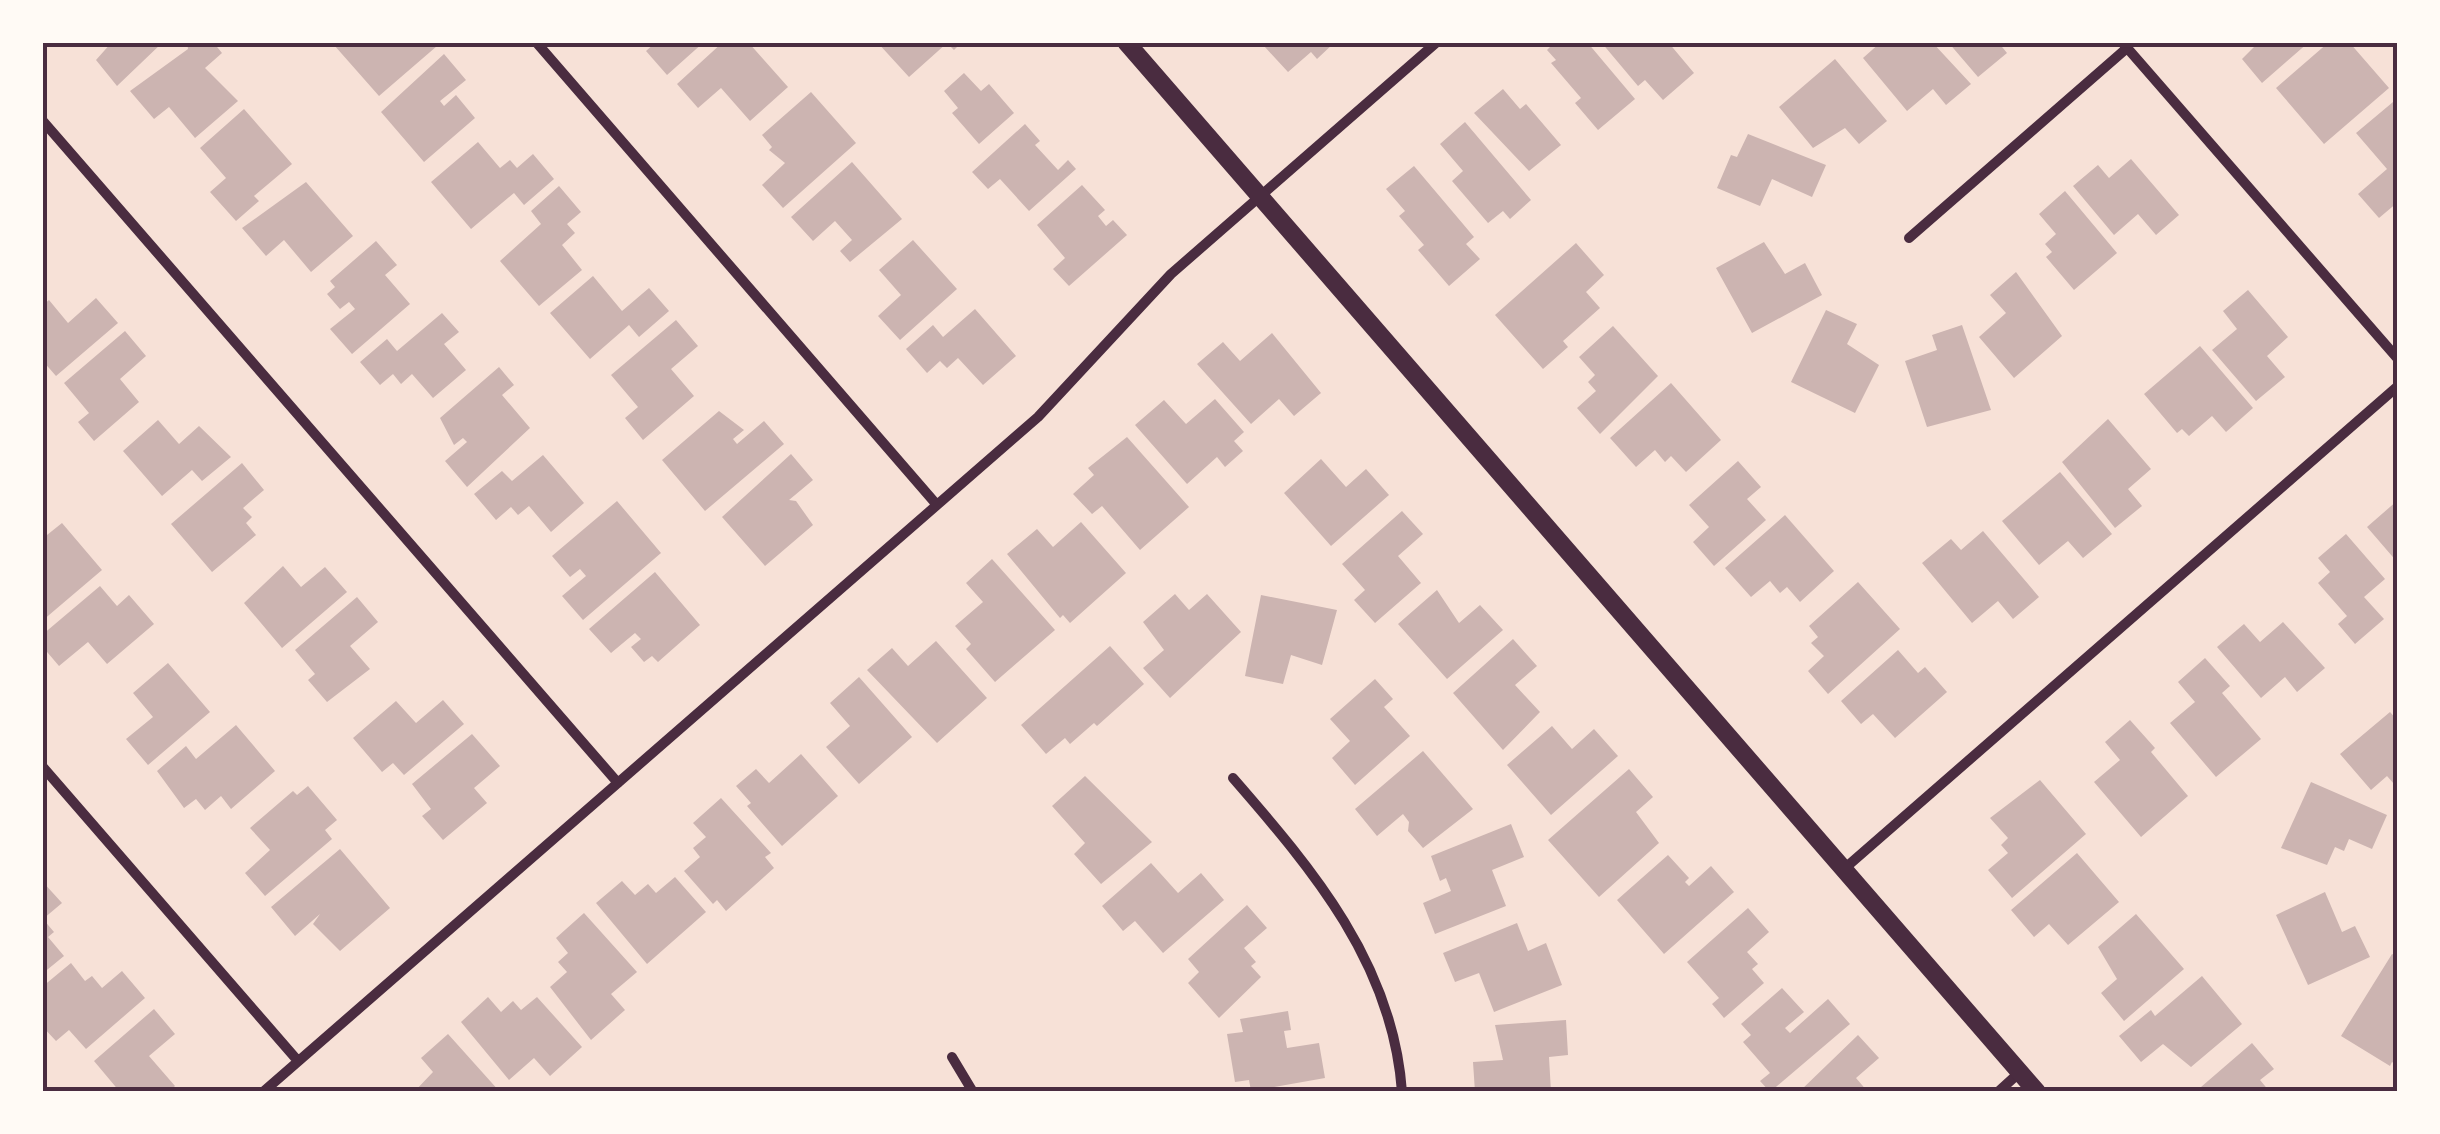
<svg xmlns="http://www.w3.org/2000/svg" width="2440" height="1134" viewBox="0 0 2440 1134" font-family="'Space Grotesk',sans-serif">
  <rect width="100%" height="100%" fill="#f7e1d7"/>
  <path fill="#ccb4b1" d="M112,42H163L117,86L96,60Z
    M187,42H213L222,53L205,68L238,101L195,138L169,107L154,119L130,91L188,49Z
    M337,42H434L437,46L379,96L334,45Z
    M656,42H704L667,75L646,51Z
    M723,42H748L788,87L750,121L721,88L698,108L677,84Z
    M877,42H962L954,50L947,43L909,77Z
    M1268,42H1335L1317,59L1311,52L1288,72L1264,46Z
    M1555,42H1587L1635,99L1598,130L1575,103L1581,98L1551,63L1556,60L1547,50Z
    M1601,42H1668L1694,73L1663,100L1645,80L1638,86Z
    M1881,42L1900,47L1932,42L1971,84L1946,105L1933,89L1907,111L1863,58Z
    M1948,42H1998L2007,53L1978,77Z
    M2259,42H2309L2262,83L2242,59Z
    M2329,42H2349L2389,88L2324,144L2276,88Z
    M444,54L466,80L440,101L444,106L456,95L475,118L424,162L381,112Z
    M1835,59L1887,121L1859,144L1845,128L1813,148L1779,107Z
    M964,73L981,91L989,84L1014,113L979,144L952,113L958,108L944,91Z
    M1503,89L1520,109L1526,104L1561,145L1529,171L1474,113Z
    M811,92L856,143L783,208L762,185L785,163L769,150L772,147L762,135Z
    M2393,102L2398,107V202L2379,218L2358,194L2387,169L2356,133Z
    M244,109L292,164L254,196L259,201L236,221L210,192L226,178L200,148Z
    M1465,122L1531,200L1510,219L1503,211L1488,223L1452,181L1463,171L1440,144Z
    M1025,124L1040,141L1035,145L1058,170L1068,160L1076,169L1029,211L1000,179L988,189L972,172Z
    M1748,134L1826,165L1812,197L1772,179L1760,206L1717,188L1731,155L1737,157Z
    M478,142L500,168L510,160L517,168L533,154L554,179L524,205L514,193L471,229L431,182Z
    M2131,159L2179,215L2156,235L2138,214L2114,235L2073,186L2098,165L2109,178Z
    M852,162L902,219L850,262L840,251L852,240L835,221L813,241L791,217Z
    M1414,166L1474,237L1466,244L1480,259L1449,286L1418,250L1424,245L1399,216L1405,211L1386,189Z
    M306,182L353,236L311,272L284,240L266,256L242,228Z
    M1082,185L1105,210L1098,216L1106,226L1113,220L1127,235L1069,286L1053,269L1065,258L1037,225Z
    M559,186L581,212L567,224L575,233L562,245L582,270L539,306L500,261L541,224L531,211Z
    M2065,191L2117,253L2074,290L2046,257L2052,252L2045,244L2056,234L2039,214Z
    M913,240L957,289L900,340L878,316L901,295L879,270Z
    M376,241L397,265L385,275L410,304L352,354L330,329L355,309L349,302L340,309L327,294L335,287L330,281Z
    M1764,242L1785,274L1805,263L1822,295L1752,333L1716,268Z
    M1576,243L1604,275L1586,292L1600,308L1563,341L1568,347L1543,369L1495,315Z
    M2016,272L2062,336L2014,378L1979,337L2006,313L1990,295Z
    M593,276L622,311L649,288L669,311L639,337L629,325L590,359L550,313Z
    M2248,290L2288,337L2267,356L2285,377L2256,401L2212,350L2237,329L2223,311Z
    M96,298L118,323L56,376L42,360V306L49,300L68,323Z
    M975,309L1016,356L983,385L958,358L947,368L940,361L927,373L906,349L933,325L943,337Z
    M1826,310L1857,324L1847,344L1879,365L1855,413L1791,382Z
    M442,313L459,332L444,344L466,370L433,398L412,374L401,384L393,374L380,385L360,362L387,339L397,351Z
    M676,320L698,346L671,369L694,396L643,440L625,418L638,407L611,375Z
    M1962,325L1991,410L1927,427L1905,361L1937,350L1932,335Z
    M1613,326L1658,376L1600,434L1577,408L1596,391L1588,382L1595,375L1579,357Z
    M125,331L146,356L120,379L139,402L94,441L78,422L89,413L64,383Z
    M1272,333L1321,393L1294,416L1279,399L1251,424L1197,364L1223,342L1240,361Z
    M2200,346L2253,408L2226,432L2212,416L2189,436L2182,429L2177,433L2144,394Z
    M499,367L514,385L502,395L530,428L467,487L445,461L467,442L463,438L454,445L440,418Z
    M1671,383L1721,440L1686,472L1671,456L1665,462L1655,450L1636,467L1610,438Z
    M1215,399L1244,432L1234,441L1243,451L1225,467L1217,457L1187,484L1135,425L1164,400L1186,424Z
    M719,411L744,430L733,439L737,444L764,421L784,444L705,511L662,460Z
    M2108,419L2151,469L2128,489L2142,506L2115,528L2062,462Z
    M158,420L179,444L199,426L231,457L202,481L192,470L162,496L123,451Z
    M1127,437L1189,507L1140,550L1102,506L1092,514L1073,494L1094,475L1088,468Z
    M791,454L813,480L789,500L796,501L813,525L765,566L722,517Z
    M543,455L584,503L551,532L529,506L518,515L511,507L496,520L474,494L502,471L512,481Z
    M1321,459L1346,487L1366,469L1389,495L1331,546L1284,493Z
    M1738,461L1761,487L1747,499L1766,520L1714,566L1693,542L1709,527L1689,505Z
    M242,463L264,490L243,508L252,517L246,523L256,535L212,572L171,524Z
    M2060,472L2112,534L2083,558L2068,541L2039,565L2002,521Z
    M2398,500V563L2367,527Z
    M617,501L661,553L583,620L562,596L586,576L580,569L570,577L552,556Z
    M1402,511L1423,534L1398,556L1421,583L1375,623L1354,600L1365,590L1342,564Z
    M1785,515L1834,571L1800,602L1787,587L1780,593L1770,581L1751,597L1725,568Z
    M1081,522L1126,573L1070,623L1063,615L1060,618L1007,554L1037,529L1053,547Z
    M62,523L102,570L42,621V539Z
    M1983,531L2039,597L2013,619L1998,601L1972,623L1922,563L1951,539L1961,550Z
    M2346,534L2385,579L2364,597L2384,619L2355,644L2338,624L2347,616L2318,583L2330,572L2318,558Z
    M992,559L1055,630L995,682L966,649L971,644L955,626L983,602L966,583Z
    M283,566L301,587L325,567L347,592L282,648L244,603Z
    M655,572L700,625L658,662L652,656L644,662L631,647L641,639L635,633L611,653L589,629Z
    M1858,582L1900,629L1828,694L1808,671L1824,656L1811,643L1818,637L1809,626Z
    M100,586L117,606L129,595L154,624L107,664L88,642L59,666L42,646V635Z
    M1437,590L1459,623L1480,605L1503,630L1447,679L1398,624Z
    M1175,594L1189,610L1207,594L1241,632L1170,698L1143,668L1164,650L1143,622Z
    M1261,595L1337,610L1322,665L1291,655L1283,684L1245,676Z
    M357,597L378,622L350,646L370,669L327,702L308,680L315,674L295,650Z
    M2283,622L2325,668L2297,692L2285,677L2261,698L2217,647L2244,624L2260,642Z
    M1513,639L1537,666L1515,685L1540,712L1503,750L1453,693Z
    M936,641L987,698L937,743L867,670L892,648L908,666Z
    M1110,646L1144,684L1097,726L1094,723L1070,744L1065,738L1046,754L1021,725Z
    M1898,650L1918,673L1925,667L1947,692L1895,738L1873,714L1861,724L1841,701Z
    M2205,658L2230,686L2222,693L2261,739L2216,777L2170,723L2195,702L2178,682Z
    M168,663L210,712L148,765L126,739L153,717L133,693Z
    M859,677L912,737L859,784L826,747L850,726L830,703Z
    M1375,679L1393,699L1384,707L1410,736L1355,785L1332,758L1350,741L1330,719Z
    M443,700L464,724L404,775L393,763L382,772L353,738L396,701L416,723Z
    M2390,712L2398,721V781L2394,784L2387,776L2371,790L2340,754Z
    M2130,720L2155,748L2151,752L2188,796L2141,837L2094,782L2120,760L2105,742Z
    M236,725L275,771L231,809L221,796L205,810L196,799L184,808L157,771L186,746L196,759Z
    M1552,726L1572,749L1594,729L1618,756L1551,815L1507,765Z
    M472,734L500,766L474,788L487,803L443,840L422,816L431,809L412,784Z
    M1423,751L1473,809L1423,848L1408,831L1409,822L1403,814L1377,836L1355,809Z
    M801,754L838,796L782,846L747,806L751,803L736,786L756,769L769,783Z
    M1629,769L1653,797L1636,812L1659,843L1599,897L1548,840Z
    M1085,776L1152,842L1101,884L1074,854L1085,843L1052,806Z
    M2040,780L2086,834L2012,898L1988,870L2008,853L2001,845L2008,838L1990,818Z
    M2311,782L2387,815L2372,849L2349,839L2344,851L2335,847L2327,865L2281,848Z
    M308,786L337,820L325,830L332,839L265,896L245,873L270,850L250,828L293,791L297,795Z
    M721,798L771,853L765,857L774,868L726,911L717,900L713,904L684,871L700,857L693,848L706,837L693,823Z
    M1511,824L1524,857L1492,870L1506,906L1435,934L1423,903L1451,891L1446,878L1440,881L1431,856Z
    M340,849L390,908L340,951L313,924L320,914L295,936L271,907Z
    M2077,853L2119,902L2068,945L2049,924L2034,937L2011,910Z
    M1668,855L1689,878L1685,882L1689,886L1711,866L1734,892L1664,954L1617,900Z
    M1151,863L1178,893L1201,873L1224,900L1163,953L1135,921L1123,931L1102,906Z
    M675,877L706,912L647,964L596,903L622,881L635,895L648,884L656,893Z
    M42,881L62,903L43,919L54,932L48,937L64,956L42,974Z
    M2325,892L2342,932L2355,926L2370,957L2308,985L2276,915Z
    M1247,905L1267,928L1244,948L1256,962L1251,966L1261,977L1219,1018L1188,983L1199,972L1188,959Z
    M1748,908L1769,932L1747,952L1758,964L1752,969L1764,983L1724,1018L1712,1004L1719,998L1687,962Z
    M584,913L637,972L611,994L625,1010L591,1040L550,987L567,972L558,962L568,953L556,938Z
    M2136,914L2184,969L2124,1021L2101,993L2117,979L2098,947Z
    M1517,923L1528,951L1546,943L1562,985L1494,1012L1479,973L1455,982L1443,953Z
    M2392,954L2398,957V1066L2392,1062L2390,1066L2341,1036Z
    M71,963L85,981L92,976L102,988L122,971L145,998L86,1049L69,1030L56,1041L42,1026V987Z
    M2202,976L2242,1024L2191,1067L2163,1044L2141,1062L2119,1036L2151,1010L2155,1016Z
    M1782,988L1804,1012L1785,1028L1790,1033L1828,999L1850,1024L1770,1092L1760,1081L1770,1073L1743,1042L1751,1035L1741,1024Z
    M488,997L501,1012L513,1001L521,1010L537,997L582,1047L550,1076L534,1058L509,1080L461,1022Z
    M154,1009L175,1034L149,1056L175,1086L169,1092H120L94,1061Z
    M1288,1011L1291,1030L1284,1031L1287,1048L1319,1043L1325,1078L1251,1091L1249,1080L1235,1082L1227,1034L1243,1032L1240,1019Z
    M1566,1020L1568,1055L1549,1057L1551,1092H1475L1473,1062L1503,1060L1495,1025Z
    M448,1034L500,1092H414L433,1072L421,1058Z
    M1858,1035L1879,1058L1856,1078L1868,1092H1799Z
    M2252,1043L2274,1069L2260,1080L2270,1092H2205L2201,1087Z"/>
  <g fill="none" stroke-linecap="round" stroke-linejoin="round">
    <path stroke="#4a2c40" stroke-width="10" d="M536,42L937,505
      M2122,42L2398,359
      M42,120L618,783
      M1909,238L2127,48
      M42,766L298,1061
      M1233,778C1313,870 1393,964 1402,1092
      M1844,869L2398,386
      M952,1057L973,1092
      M263,1092L1038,417L1171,274L1437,42
      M1998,1092L2020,1072"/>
    <path stroke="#4a2c40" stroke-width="18" d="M1126,42L2037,1092"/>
  </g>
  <rect width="2440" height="1134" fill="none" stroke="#fffaf5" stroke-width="90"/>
  <rect x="45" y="45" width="2350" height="1044" fill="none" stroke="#4a2c40" stroke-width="4"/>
</svg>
